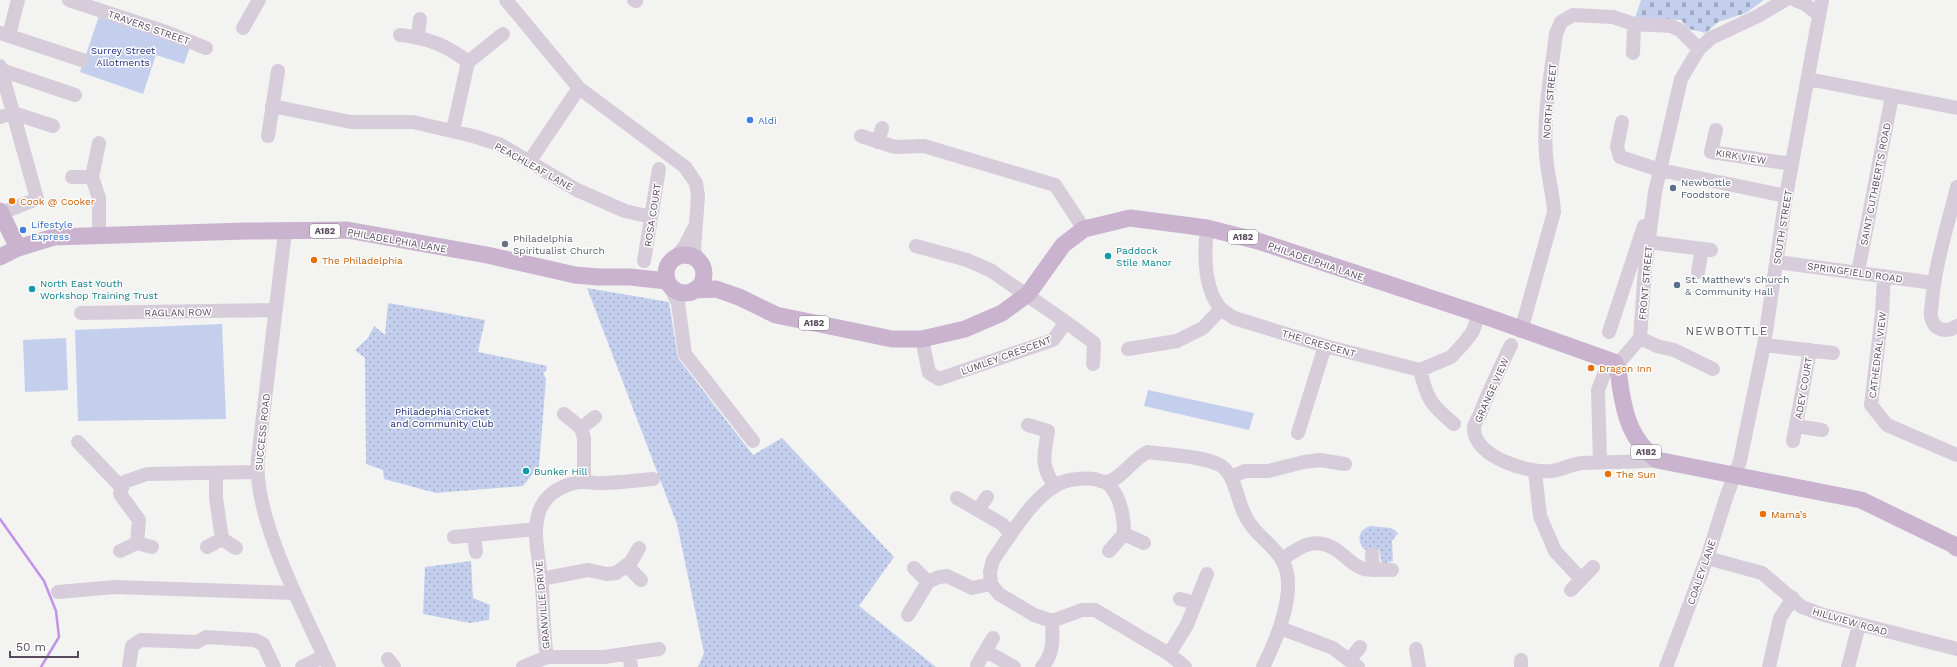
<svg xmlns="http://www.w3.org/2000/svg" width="1957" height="667" viewBox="0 0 1957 667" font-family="'Work Sans',sans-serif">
  <defs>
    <pattern id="grass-dots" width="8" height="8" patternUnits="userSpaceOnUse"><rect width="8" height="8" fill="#c4cfed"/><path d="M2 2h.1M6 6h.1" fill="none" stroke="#a2aac3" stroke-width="1.8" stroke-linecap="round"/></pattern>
    <pattern id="cemetery-stones" width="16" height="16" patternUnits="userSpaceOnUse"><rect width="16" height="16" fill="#c4cfed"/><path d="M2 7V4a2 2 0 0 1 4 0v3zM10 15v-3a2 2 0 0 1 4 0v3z" fill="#a2aac3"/></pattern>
  </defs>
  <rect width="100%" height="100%" fill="#f3f3f1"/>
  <path fill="url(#grass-dots)" d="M587,288L669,302L678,358L753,455L782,438L894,557L859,606L936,667H698L704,653L677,524Z
    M388,303L485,320L478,352L547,366L546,371L543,373L546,379L539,466L523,486L436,493L384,479L383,470L366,464L365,358L355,350L368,338L374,326L385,335Z
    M1370,526L1391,528L1398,533L1392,541L1393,561L1382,564L1379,550H1365C1356,541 1358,530 1370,526Z
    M471,561L473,598L490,605L489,620L470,623L423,614L425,567Z"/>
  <path fill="url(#cemetery-stones)" d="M1641,0H1764L1746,13L1718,22L1706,33L1689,29L1681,20L1635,18Z"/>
  <path fill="#c4cfed" d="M99,16L190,47L184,64L156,55L143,94L80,72Z
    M222,324L226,419L78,421L75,330Z
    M66,338L68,390L25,392L23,340Z
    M1148,390L1254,413L1249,430L1144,406Z"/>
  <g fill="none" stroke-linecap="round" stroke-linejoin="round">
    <path stroke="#c194e7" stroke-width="2.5" d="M0,519L44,581L56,611L59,637L41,667"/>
    <path stroke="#d7ccda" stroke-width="14" d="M69,0L166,32L206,48
      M506,0L579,88L685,167L696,183L698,196L694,250L699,262
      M634,0L636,1
      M1795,0L1805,4L1819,15
      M243,28L259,0
      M0,33L82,60
      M9,35L18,0
      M400,35C426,37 447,45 468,62
      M418,36L420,19
      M1633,53L1634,24
      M0,66L37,199L1,213
      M1,70L75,95
      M1808,79L1957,108
      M272,106L351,122H413L473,136L501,145L577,190L625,211L651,217
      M0,117L13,113L53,126
      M1622,122L1617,147L1620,157L1660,170L1786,196
      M453,130L468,62L503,34
      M1716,130L1711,152L1792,164
      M268,136L278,71
      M861,136L895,147L924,146L1055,185L1084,229
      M878,142L882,128
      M529,162L579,88
      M72,177H92
      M1957,187C1948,225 1935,263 1932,302C1932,306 1930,313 1931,317C1934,331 1947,333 1957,326
      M1207,228C1204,254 1203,288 1221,309C1224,312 1230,315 1234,318L1325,346L1420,370L1451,357L1464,343L1473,331L1479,314
      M285,232L258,458C252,516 305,613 329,667
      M99,236V198L92,177L99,143
      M1648,242L1711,250
      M916,246L967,260L990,270L1066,322L1053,340L939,379L929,373L922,339
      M676,257L685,246L693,230
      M644,261L659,169
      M1777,262L1934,283
      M1698,272L1702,249
      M1858,272L1892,96
      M1884,276L1882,313L1871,405L1887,425L1957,455
      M670,286L678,303L685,354L753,441
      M81,313L276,310
      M1066,322L1094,343L1093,364
      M1521,331L1554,212C1553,192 1547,174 1546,154C1543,114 1551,74 1556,34L1561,22L1573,15L1613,17L1634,24L1671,26L1680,30L1699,49
      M1609,332L1644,226
      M1640,338L1657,346L1674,350L1713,369
      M1511,345C1500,368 1489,390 1480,414C1478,418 1474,424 1474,428C1473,457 1530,474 1552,471C1562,470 1571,464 1582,463C1607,461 1632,463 1657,460
      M1764,345L1833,353
      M1128,349L1177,341L1203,328L1221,309
      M1617,365L1640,338L1645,269L1655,192L1681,79L1699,49L1711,38L1758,16L1785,0
      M1420,370C1427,399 1431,405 1454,424
      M564,414L581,428L584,438V481
      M1028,425L1048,431C1044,455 1040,466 1055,486
      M1796,426L1822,430
      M581,428L595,417
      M1298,433L1325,346
      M1793,441L1810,350
      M78,442L122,488
      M1600,462L1598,390L1605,372L1614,362
      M1535,472L1540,516L1555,551L1581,579
      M216,474V498L222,539
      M1231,477L1245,471H1268L1304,462L1320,460L1345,464
      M1106,482C1121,495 1124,515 1124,534L1109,551
      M957,498L1002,524L1011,534
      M978,510L987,497
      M1124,534L1144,543
      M474,535L476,552
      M454,537L535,529
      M137,543L139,520L120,494L124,482L147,474L257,472
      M207,547L222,539L236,548
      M120,551L137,543L152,547
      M1372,554L1373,569
      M1707,558L1762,573L1802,607L1824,615L1957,649
      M1282,560C1303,543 1320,535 1343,555C1349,560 1356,567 1364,569C1373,571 1383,569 1392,570
      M627,566L641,580
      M914,568L928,582
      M541,579L588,570L607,574L616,573L631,562L639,548
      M1571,590L1593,567
      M58,592L115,587L295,593
      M1180,599L1196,603
      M908,615L928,582L939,577L947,576L972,588L991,584
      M1280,628L1333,648L1358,667
      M1416,649L1419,667
      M986,651L1014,667
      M629,653L631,667
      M1169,654L1187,625L1207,574
      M547,657C543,632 544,611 542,587C539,547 519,498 574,483C585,480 593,484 604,483C620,483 637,480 653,479
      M388,659L394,667
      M1350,659L1360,647
      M1521,660V667
      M977,665L993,638
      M129,667L132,646L141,640L197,642L206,637L254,640L263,644L274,667
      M302,667L324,656
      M523,667L547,657H604L659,649
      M1042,667C1054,654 1053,638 1052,621
      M1185,667L1169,654L1095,610H1082L1052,621L1034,615L999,594L991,584L990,572L993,560C1011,535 1038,486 1070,480C1077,479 1087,478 1095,479C1098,480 1103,482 1107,482C1122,479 1133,458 1148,452C1169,455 1202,456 1220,465C1235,474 1237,499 1244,513C1252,533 1273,544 1282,560C1299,588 1276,641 1263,667
      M1666,667L1707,558L1727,495L1740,461L1764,345L1786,196L1822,0
      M1769,667L1780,618L1793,598
      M1848,667L1859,625"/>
    <path stroke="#c9b3ce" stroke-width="17" d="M0,211L18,248
      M666 274a19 19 0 1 1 38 0a19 19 0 1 1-38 0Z
      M0,257L18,248L54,237L246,231L347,230L487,255L575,275L598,277H630L667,281
      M694,290L716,289L739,297L776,315L892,339H922L965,329L1002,313L1028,294L1063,245L1084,229L1130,218L1207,228L1258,241L1479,314L1614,362C1619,367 1619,378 1620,385C1625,417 1631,440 1657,460L1861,500L1952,544L1957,548"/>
  </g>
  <g fill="#3f7fe0" stroke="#fff" stroke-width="1.5">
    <circle cx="750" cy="120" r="4"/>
    <circle cx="23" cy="230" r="4"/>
  </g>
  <g fill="#5c6f8a" stroke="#fff" stroke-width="1.5">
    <circle cx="1673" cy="188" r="4"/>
    <circle cx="1677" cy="285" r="4"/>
  </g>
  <g fill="#e8710a" stroke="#fff" stroke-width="1.5">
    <circle cx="12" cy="201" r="4"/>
    <circle cx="314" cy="260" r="4"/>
    <circle cx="1591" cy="368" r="4"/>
    <circle cx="1608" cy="474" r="4"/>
    <circle cx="1763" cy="514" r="4"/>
  </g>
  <circle fill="#6b7280" stroke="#fff" stroke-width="1.5" cx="505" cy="244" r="4"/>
  <g fill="#0f9aa8" stroke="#fff" stroke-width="1.5">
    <circle cx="1108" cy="256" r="4"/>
    <circle cx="32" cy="289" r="4"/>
    <circle cx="526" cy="471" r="4"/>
  </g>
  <g text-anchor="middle" stroke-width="3" stroke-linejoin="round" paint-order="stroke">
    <g fill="#fff" stroke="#8c808e" stroke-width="1">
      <rect x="310" y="224" width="30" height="14" rx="3"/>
      <rect x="1228" y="230" width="30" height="14" rx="3"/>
      <rect x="799" y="316" width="30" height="14" rx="3"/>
      <rect x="1631" y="445" width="30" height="14" rx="3"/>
    </g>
    <g font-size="9" font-weight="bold" fill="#5a4a5e">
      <text x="325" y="234">A182</text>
      <text x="1243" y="240">A182</text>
      <text x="814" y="326">A182</text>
      <text x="1646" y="455">A182</text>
    </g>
    <g font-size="10" fill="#5a4a5e" stroke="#fff">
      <text transform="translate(149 27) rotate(19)" y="4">TRAVERS STREET</text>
      <text transform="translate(1549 101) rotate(-85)" y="4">NORTH STREET</text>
      <text transform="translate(1741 156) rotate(9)" y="4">KIRK VIEW</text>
      <text transform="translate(534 166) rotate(29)" y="4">PEACHLEAF LANE</text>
      <text transform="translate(1875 184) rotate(-79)" y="4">SAINT CUTHBERT'S ROAD</text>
      <text transform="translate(652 215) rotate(-81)" y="4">ROSA COURT</text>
      <text transform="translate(1782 227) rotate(-81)" y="4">SOUTH STREET</text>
      <text transform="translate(397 240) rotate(10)" y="4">PHILADELPHIA LANE</text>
      <text transform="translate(1316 261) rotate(19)" y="4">PHILADELPHIA LANE</text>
      <text transform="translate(1855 272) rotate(8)" y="4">SPRINGFIELD ROAD</text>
      <text transform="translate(1645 283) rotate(-85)" y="4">FRONT STREET</text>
      <text transform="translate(178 312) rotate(-1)" y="4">RAGLAN ROW</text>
      <text transform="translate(1319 343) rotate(16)" y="4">THE CRESCENT</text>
      <text transform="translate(1006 355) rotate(-20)" y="4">LUMLEY CRESCENT</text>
      <text transform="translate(1877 355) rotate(-83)" y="4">CATHEDRAL VIEW</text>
      <text transform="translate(1803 388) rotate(-80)" y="4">ADEY COURT</text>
      <text transform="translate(1491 390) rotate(-66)" y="4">GRANGE VIEW</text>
      <text transform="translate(262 432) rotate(-84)" y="4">SUCCESS ROAD</text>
      <text transform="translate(1701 572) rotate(-71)" y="4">COALEY LANE</text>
      <text transform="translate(542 605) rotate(-95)" y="4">GRANVILLE DRIVE</text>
      <text transform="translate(1850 621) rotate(16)" y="4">HILLVIEW ROAD</text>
    </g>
    <g font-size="10" fill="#1e2d7c" stroke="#fff">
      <text x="123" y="54">Surrey Street<tspan x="123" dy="12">Allotments</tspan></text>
      <text x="442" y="415">Philadephia Cricket<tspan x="442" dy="12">and Community Club</tspan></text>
    </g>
    <g font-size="10" fill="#366cbe" stroke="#fff" text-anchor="start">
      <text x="758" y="124">Aldi</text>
      <text x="31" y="228">Lifestyle<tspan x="31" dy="12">Express</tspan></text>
    </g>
    <g font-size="10" fill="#4e5e75" stroke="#fff" text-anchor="start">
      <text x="1681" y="186">Newbottle<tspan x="1681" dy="12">Foodstore</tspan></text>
      <text x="1685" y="283">St. Matthew's Church<tspan x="1685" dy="12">&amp; Community Hall</tspan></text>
    </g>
    <g font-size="10" fill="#c56008" stroke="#fff" text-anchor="start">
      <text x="20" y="205">Cook @ Cooker</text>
      <text x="322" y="264">The Philadelphia</text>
      <text x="1599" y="372">Dragon Inn</text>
      <text x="1616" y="478">The Sun</text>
      <text x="1771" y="518">Mama’s</text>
    </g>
    <g font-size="10" fill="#5b616d" stroke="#fff" text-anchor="start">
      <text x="513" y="242">Philadelphia<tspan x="513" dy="12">Spiritualist Church</tspan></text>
    </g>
    <g font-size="10" fill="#0d838f" stroke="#fff" text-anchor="start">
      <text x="1116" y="254">Paddock<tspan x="1116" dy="12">Stile Manor</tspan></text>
      <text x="40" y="287">North East Youth<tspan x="40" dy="12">Workshop Training Trust</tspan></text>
      <text x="534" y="475">Bunker Hill</text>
    </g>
    <g font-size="12" letter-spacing="1" fill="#655e66" stroke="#fff">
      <text x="1727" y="335">NEWBOTTLE</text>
    </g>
  </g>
  <path d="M10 651v6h68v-6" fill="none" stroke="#5a4a5e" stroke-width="2"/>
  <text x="16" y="651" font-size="12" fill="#5a4a5e" stroke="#ffffff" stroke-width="3" paint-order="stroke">50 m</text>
</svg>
